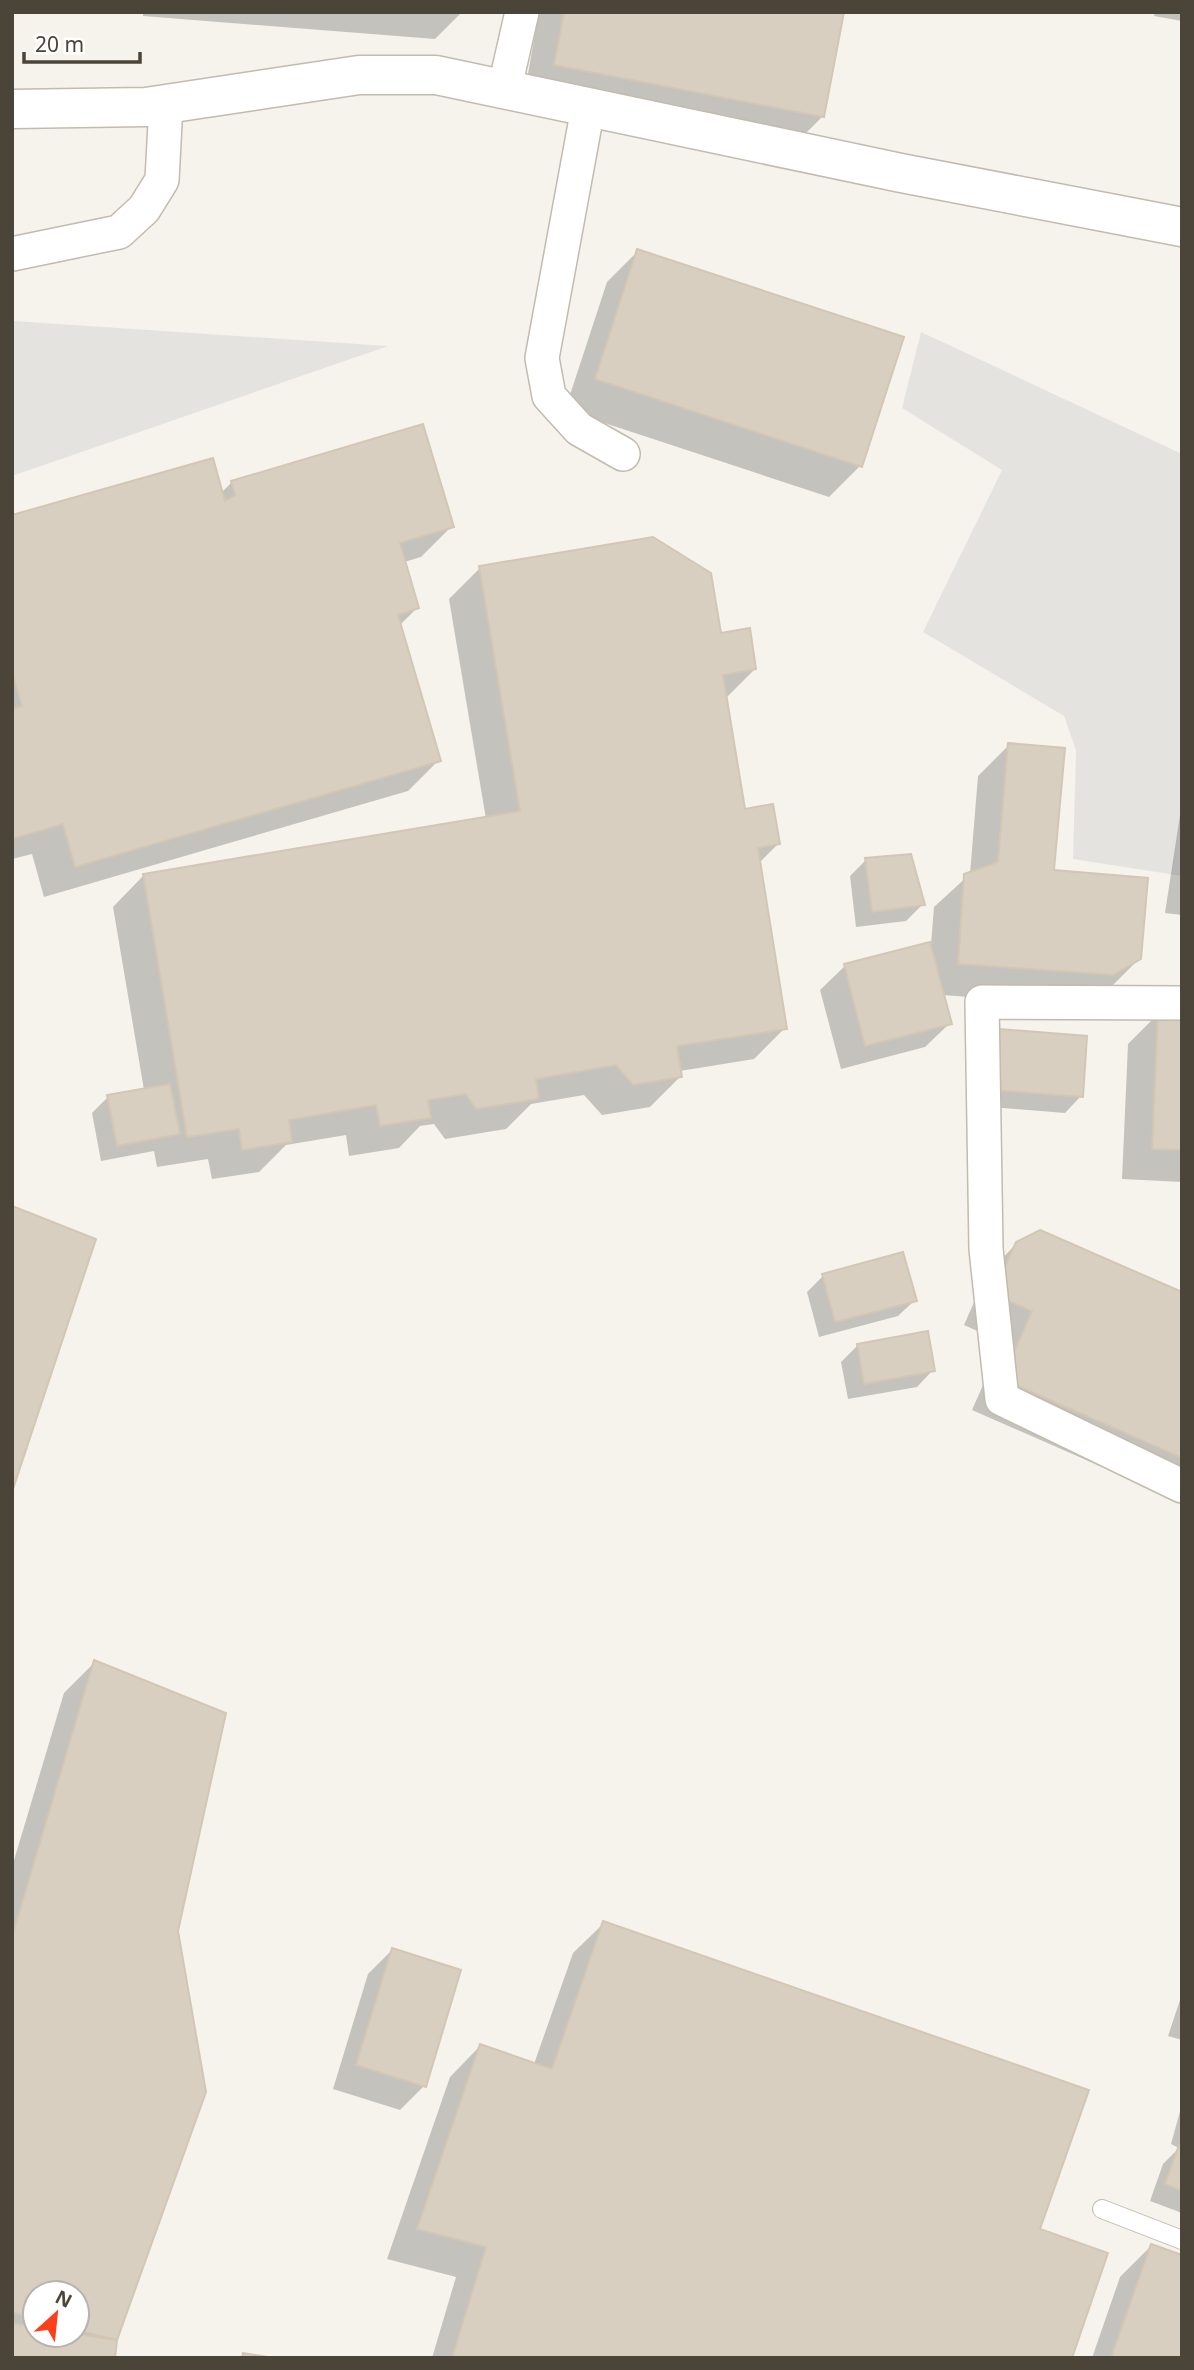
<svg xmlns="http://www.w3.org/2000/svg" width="1194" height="2370" viewBox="0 0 1194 2370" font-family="'Noto Sans',sans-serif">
  <rect width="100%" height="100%" fill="#f6f3ec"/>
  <path fill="#e5e3e0" d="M12,319L14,321L388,346L12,476Z
    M921,332L1182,454V876L1073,859L1076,750L1064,716L923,632L1002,470L902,408Z"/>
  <path fill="#0003" fill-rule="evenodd" d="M143,12H462L435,39L143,16Z
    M539,12H842L823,116L792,147L524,96Z
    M1155,12H1182V21L1154,16Z
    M638,251L860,466L829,497L565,410L607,282Z
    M232,482L452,526L421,557L404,562L417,608L399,626L439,760L408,791L44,897L32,854L12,859V517L221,493Z
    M480,568L719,635L755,669L725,699L743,811L778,844L758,864L785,1028L754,1059L680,1071L681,1076L650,1107L602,1115L584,1095L531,1104L506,1129L445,1139L434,1124L420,1126L399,1148L349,1156L346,1135L286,1145L259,1172L212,1179L208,1159L157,1167L154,1151L101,1161L92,1113L108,1097L144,1090L113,907L143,876L486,819L449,599Z
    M1009,745L1052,871L1140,958L1108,990L1081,1005L942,995L950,1023L925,1047L841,1069L820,990L845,966L931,944L934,907L970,874L978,776Z
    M1182,802V915L1165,913Z
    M866,860L923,904L906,921L856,927L850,876Z
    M1159,1013L1182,1015V1182L1122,1179L1128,1044Z
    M983,1047L1081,1096L1065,1113L979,1106Z
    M1017,1243L1182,1294V1502L972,1410L1002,1342L964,1325L986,1275Z
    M823,1276L915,1300L898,1316L819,1337L807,1292Z
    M858,1345L933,1370L917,1387L848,1399L841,1362Z
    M95,1662L177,1931L204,2092L116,2340L12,2358V1867L64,1693ZM35,2293H77V2335H35Z
    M604,1923L1038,2230L1070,2358H432L456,2277L387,2259L450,2077L480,2046L534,2064L573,1953Z
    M392,1950L424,2086L400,2110L333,2089L368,1974Z
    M1182,1994V2040L1168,2036Z
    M1182,2104V2213L1150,2201L1163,2164L1179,2148L1171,2144Z
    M1151,2246L1182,2358H1092L1120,2277Z"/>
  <path fill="#d8cfc1" stroke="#d3c7b4" stroke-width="2" d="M564,12H844L824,117L554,65Z
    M637,249L904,337L862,467L595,379Z
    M423,424L454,527L400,543L419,608L398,615L441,761L75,867L63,824L12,839V709L22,706L12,673V515L213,458L225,501L235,495L231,481Z
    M653,537L711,573L721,633L750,628L756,669L723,675L745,809L773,804L780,844L758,848L787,1029L677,1046L682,1077L633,1085L616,1065L536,1079L539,1099L476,1109L466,1094L428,1100L431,1118L380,1126L376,1105L289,1120L292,1142L242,1150L239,1129L187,1137L143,874L520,811L479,566Z
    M1008,743L1065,748L1054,870L1148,878L1141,959L1113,975L958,964L964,874L998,862Z
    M911,854L925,905L872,912L865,858Z
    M930,942L952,1024L865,1046L844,964Z
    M1158,1012L1182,1013V1150L1152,1149Z
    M999,1029L1087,1036L1083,1097L994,1090Z
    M170,1084L180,1134L117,1146L107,1095Z
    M12,1206L96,1239L12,1492Z
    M1040,1230L1182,1292V1458L1002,1379L1032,1311L993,1294L1016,1242Z
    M903,1252L917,1301L835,1322L822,1274Z
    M928,1331L935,1371L864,1384L857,1344Z
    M94,1660L226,1713L178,1931L206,2092L117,2340L77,2330V2293H35V2319L12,2312V1937Z
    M603,1921L1089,2090L1040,2229L1108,2253L1072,2358H452L486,2247L417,2229L480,2044L552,2069Z
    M392,1948L461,1970L426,2087L356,2065Z
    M1179,2145L1182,2146V2191L1165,2184Z
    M1151,2244L1182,2255V2358H1111Z
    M12,2323L35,2327V2335L77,2334L117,2340L115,2358H12Z
    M243,2353L273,2358H242Z"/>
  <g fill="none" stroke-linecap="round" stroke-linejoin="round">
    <g stroke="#c2bbae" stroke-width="20">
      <path id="service" d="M1102,2209L1182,2240"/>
    </g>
    <g stroke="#c2bbae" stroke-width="36">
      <path id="minor" d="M504,91L522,12
        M588,108L542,358L549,396L579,429L623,454
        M12,254L119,232L144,209L162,180L166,104
        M1182,1003L982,1002L986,1249L1002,1399L1182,1486"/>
    </g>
    <g stroke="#c2bbae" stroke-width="41">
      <path id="tertiary" d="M12,109L146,107L359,75H436L901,173L1182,227"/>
    </g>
    <use href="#service" stroke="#fff" stroke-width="18"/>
    <use href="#minor" stroke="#fff" stroke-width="33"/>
    <use href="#tertiary" stroke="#fff" stroke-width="38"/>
  </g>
  <rect width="1194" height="2370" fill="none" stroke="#4b4439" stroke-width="28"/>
  <g transform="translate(56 2314) rotate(27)"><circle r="33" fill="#ffffff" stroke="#b7b4b0" stroke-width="2"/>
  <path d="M0-5L12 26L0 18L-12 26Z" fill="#fc3f1d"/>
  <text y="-10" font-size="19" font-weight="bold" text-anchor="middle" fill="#4b4439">N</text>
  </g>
  <path d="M24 52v10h116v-10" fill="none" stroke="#4b4439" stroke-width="3.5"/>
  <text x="35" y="52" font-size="21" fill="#4b4439" stroke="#ffffff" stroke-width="5" paint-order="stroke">20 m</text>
</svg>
